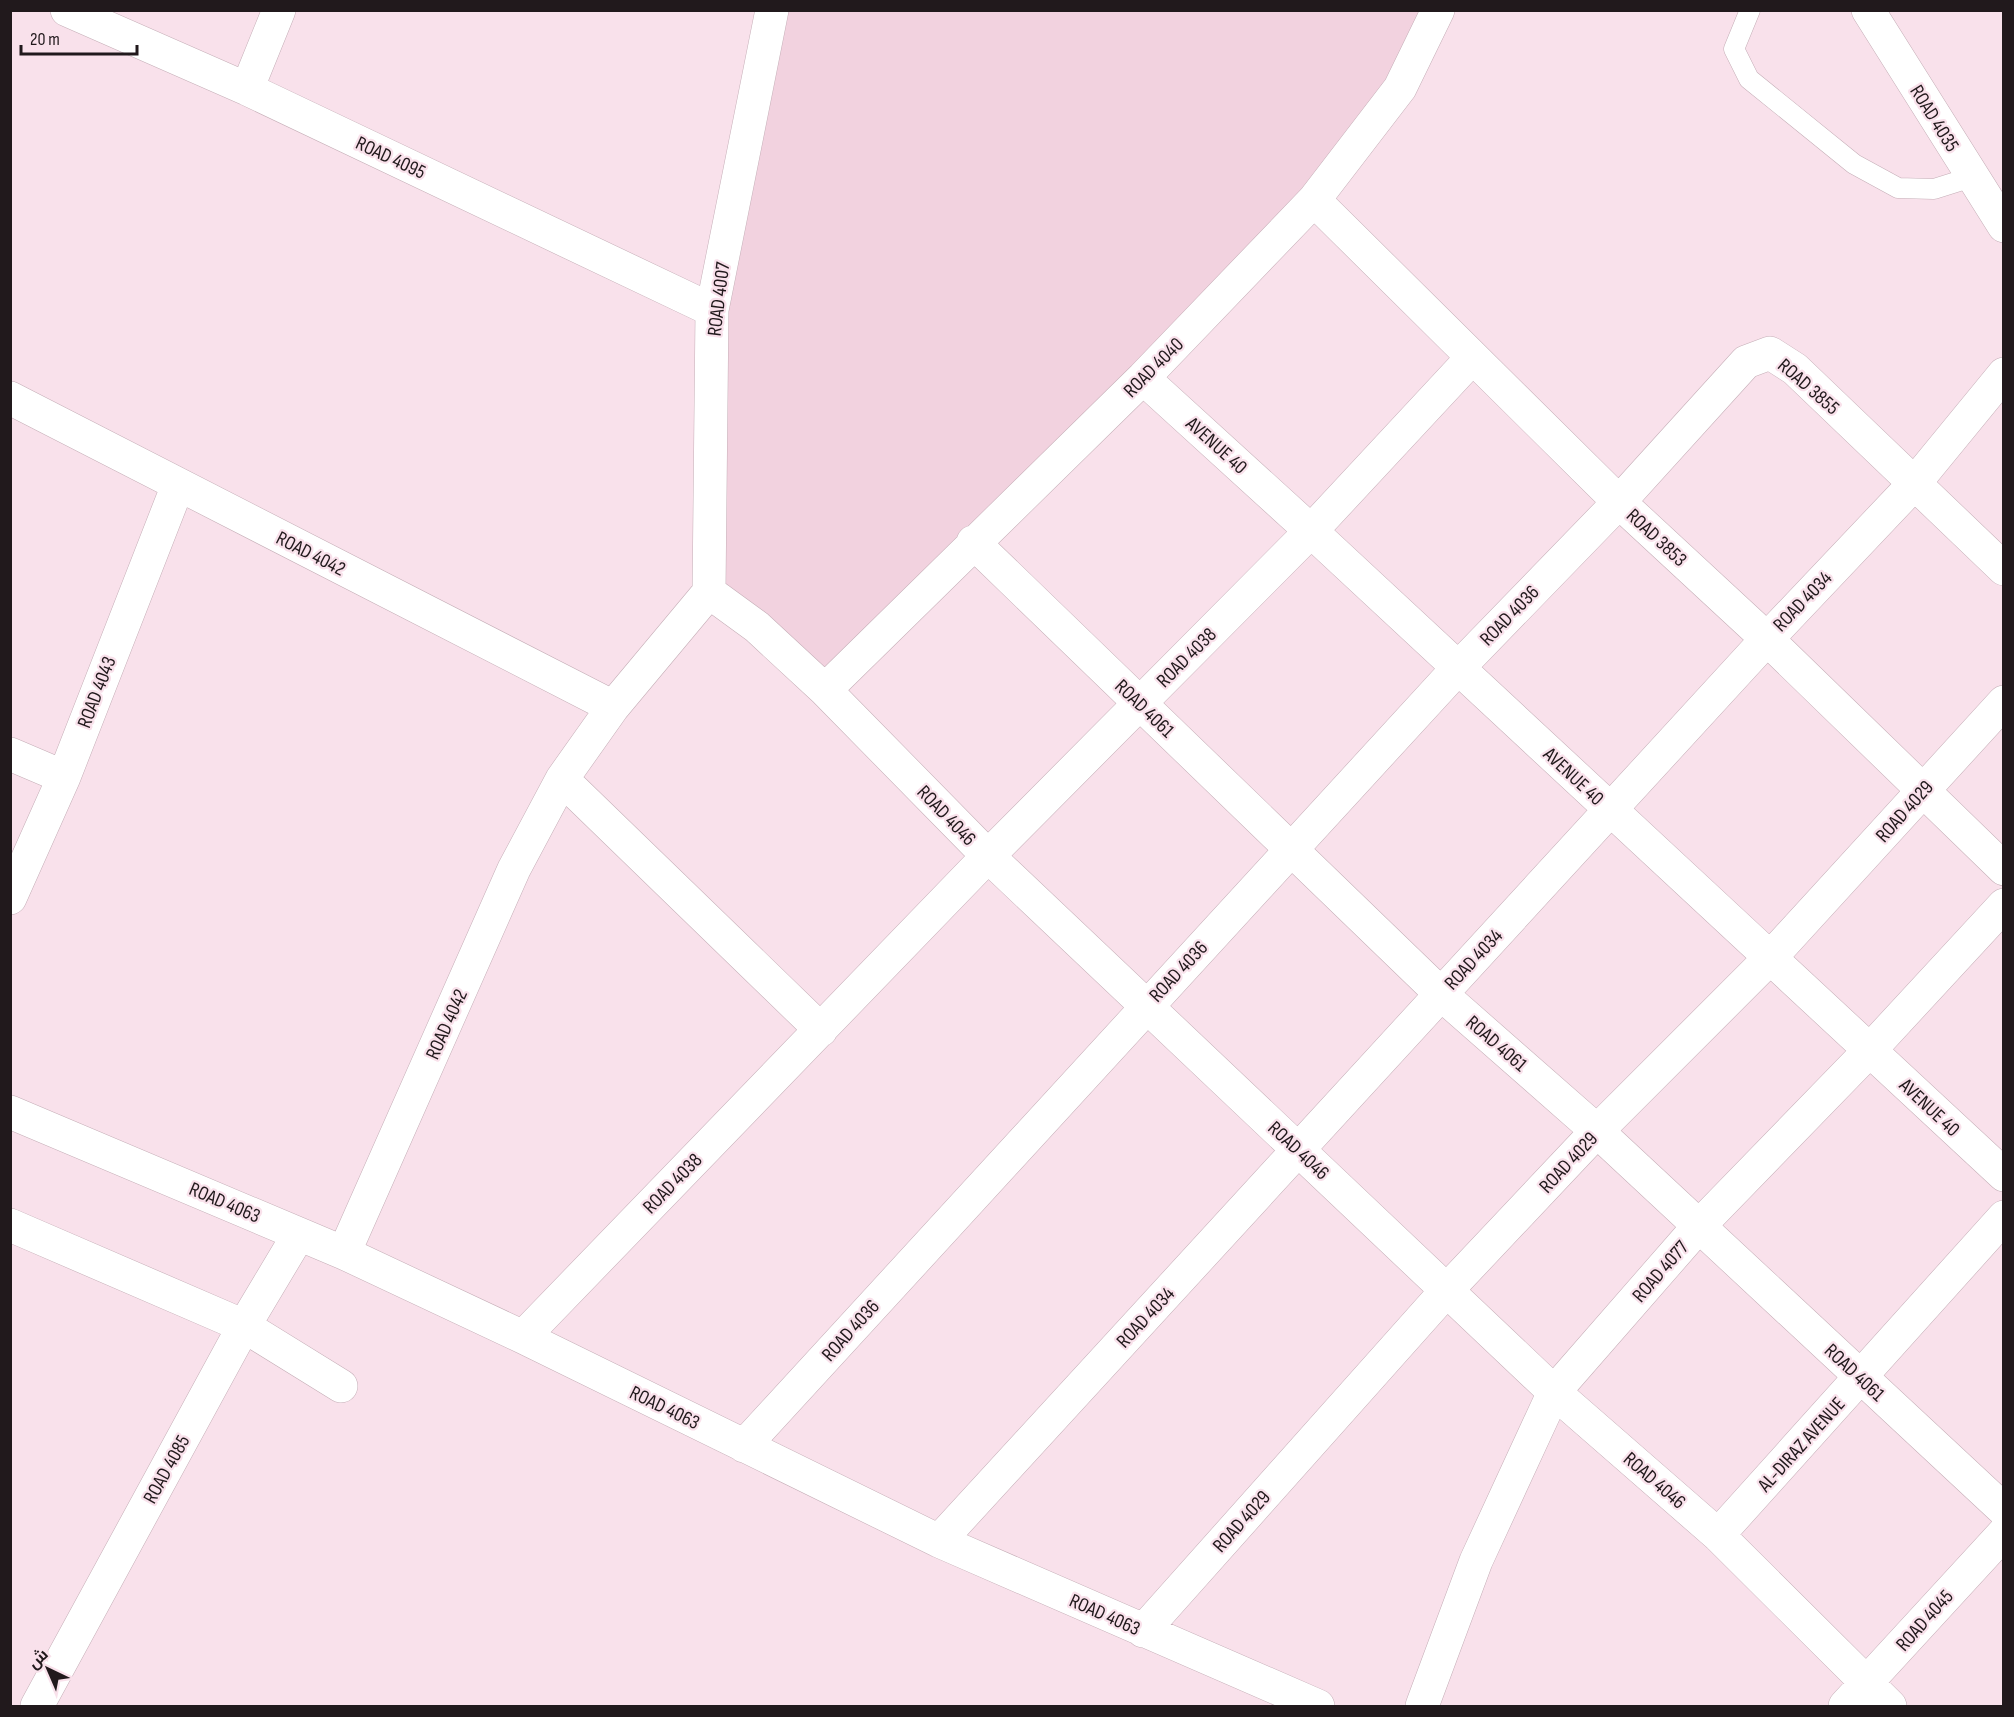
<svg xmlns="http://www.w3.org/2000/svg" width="2014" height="1717" viewBox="0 0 2014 1717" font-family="'Sofia Sans Condensed',Cairo,sans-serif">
  <rect width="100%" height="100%" fill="#f9e1eb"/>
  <path fill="#f2d2df" d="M772,11H1438L1400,88L825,690L709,592L712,310Z"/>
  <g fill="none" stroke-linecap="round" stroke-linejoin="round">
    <g stroke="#c5aeb7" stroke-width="21">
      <path id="service" d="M1750,10L1734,49L1749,79L1854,164L1898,188L1934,189L1972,177"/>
    </g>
    <g stroke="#c5aeb7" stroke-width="34">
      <path id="minor" d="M67,10L247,89L712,310
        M1868,10L2004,226
        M247,89L279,10
        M1314,200L1619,502L1767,639L2004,869
        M1143,378L1311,531L2004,1175
        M10,398L613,707
        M973,542L1441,994L1597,1131L2004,1510
        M709,592L757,627L825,690L988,856L1554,1392L1718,1535L1890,1706
        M709,592L712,310L772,10
        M825,690L1143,378L1314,200L1400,88L1438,10
        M10,754L64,777
        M562,779L821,1030
        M10,898L64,777L178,485
        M10,1112L344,1253L523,1337L939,1541L1318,1706
        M10,1225L244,1326L341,1386
        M344,1253L514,869L562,779L613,707L709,592
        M523,1337L988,856L1311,531L1472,358
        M744,1446L1458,668L1619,502L1746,362L1770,353L1795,369L2004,569
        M1718,1535L2004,1217
        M939,1541L1767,639L1913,485L2004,374
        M1143,1631L1447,1290L1597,1131L1770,958L2004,702
        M37,1706L244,1326L299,1234
        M1422,1706L1476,1561L1554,1392L1698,1227L1869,1051L2004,905
        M1845,1706L2004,1533"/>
    </g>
    <use href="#service" stroke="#fff" stroke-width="20"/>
    <use href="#minor" stroke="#fff" stroke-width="33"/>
  </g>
  <g text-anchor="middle" stroke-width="4.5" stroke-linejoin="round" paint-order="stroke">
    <g font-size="20" fill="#21191c" stroke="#f9e1eb">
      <text transform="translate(1935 118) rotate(58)" y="7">ROAD 4035</text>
      <text transform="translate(391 157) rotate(25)" y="7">ROAD 4095</text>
      <text transform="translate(718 299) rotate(-83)" y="7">ROAD 4007</text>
      <text transform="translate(1153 367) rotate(-45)" y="7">ROAD 4040</text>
      <text transform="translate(1809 386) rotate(41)" y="7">ROAD 3855</text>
      <text transform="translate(1217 445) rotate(42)" y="7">AVENUE 40</text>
      <text transform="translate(1657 537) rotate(43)" y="7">ROAD 3853</text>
      <text transform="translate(311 553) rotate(27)" y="7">ROAD 4042</text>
      <text transform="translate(1802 601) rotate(-46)" y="7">ROAD 4034</text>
      <text transform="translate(1509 615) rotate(-46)" y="7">ROAD 4036</text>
      <text transform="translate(1186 657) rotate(-45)" y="7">ROAD 4038</text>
      <text transform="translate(96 692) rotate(-69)" y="7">ROAD 4043</text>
      <text transform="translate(1145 708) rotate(44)" y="7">ROAD 4061</text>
      <text transform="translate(1574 776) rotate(43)" y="7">AVENUE 40</text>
      <text transform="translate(1904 811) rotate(-48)" y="7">ROAD 4029</text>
      <text transform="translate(947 815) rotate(46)" y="7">ROAD 4046</text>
      <text transform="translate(1473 959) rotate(-47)" y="7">ROAD 4034</text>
      <text transform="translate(1178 971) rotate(-47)" y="7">ROAD 4036</text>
      <text transform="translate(446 1024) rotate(-66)" y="7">ROAD 4042</text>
      <text transform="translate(1497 1043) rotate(41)" y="7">ROAD 4061</text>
      <text transform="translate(1930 1107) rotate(43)" y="7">AVENUE 40</text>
      <text transform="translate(1299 1150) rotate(43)" y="7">ROAD 4046</text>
      <text transform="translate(1568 1162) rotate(-47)" y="7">ROAD 4029</text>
      <text transform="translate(672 1183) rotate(-46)" y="7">ROAD 4038</text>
      <text transform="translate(225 1202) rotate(23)" y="7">ROAD 4063</text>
      <text transform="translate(1660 1271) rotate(-49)" y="7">ROAD 4077</text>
      <text transform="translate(1145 1317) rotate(-47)" y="7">ROAD 4034</text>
      <text transform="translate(850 1330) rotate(-48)" y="7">ROAD 4036</text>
      <text transform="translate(1855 1372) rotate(43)" y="7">ROAD 4061</text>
      <text transform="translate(665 1407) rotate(26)" y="7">ROAD 4063</text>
      <text transform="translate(1801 1444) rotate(-48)" y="7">AL-DIRAZ AVENUE</text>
      <text transform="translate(166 1469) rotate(-61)" y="7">ROAD 4085</text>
      <text transform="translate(1655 1480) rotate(41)" y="7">ROAD 4046</text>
      <text transform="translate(1241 1521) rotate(-48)" y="7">ROAD 4029</text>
      <text transform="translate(1105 1614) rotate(24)" y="7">ROAD 4063</text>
      <text transform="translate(1924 1620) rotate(-48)" y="7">ROAD 4045</text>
    </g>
  </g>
  <rect width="2014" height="1717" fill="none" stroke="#21191c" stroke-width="24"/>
  <g transform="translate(48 1669) rotate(316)" stroke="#f9e1eb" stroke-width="4.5" paint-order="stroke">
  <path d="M0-4.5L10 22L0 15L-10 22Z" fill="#21191c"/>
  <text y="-9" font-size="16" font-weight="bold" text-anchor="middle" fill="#21191c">ش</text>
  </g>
  <path d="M21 45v9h116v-9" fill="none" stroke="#21191c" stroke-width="3"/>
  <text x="30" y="45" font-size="18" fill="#21191c" stroke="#f9e1eb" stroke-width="4.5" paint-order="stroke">20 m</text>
</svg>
